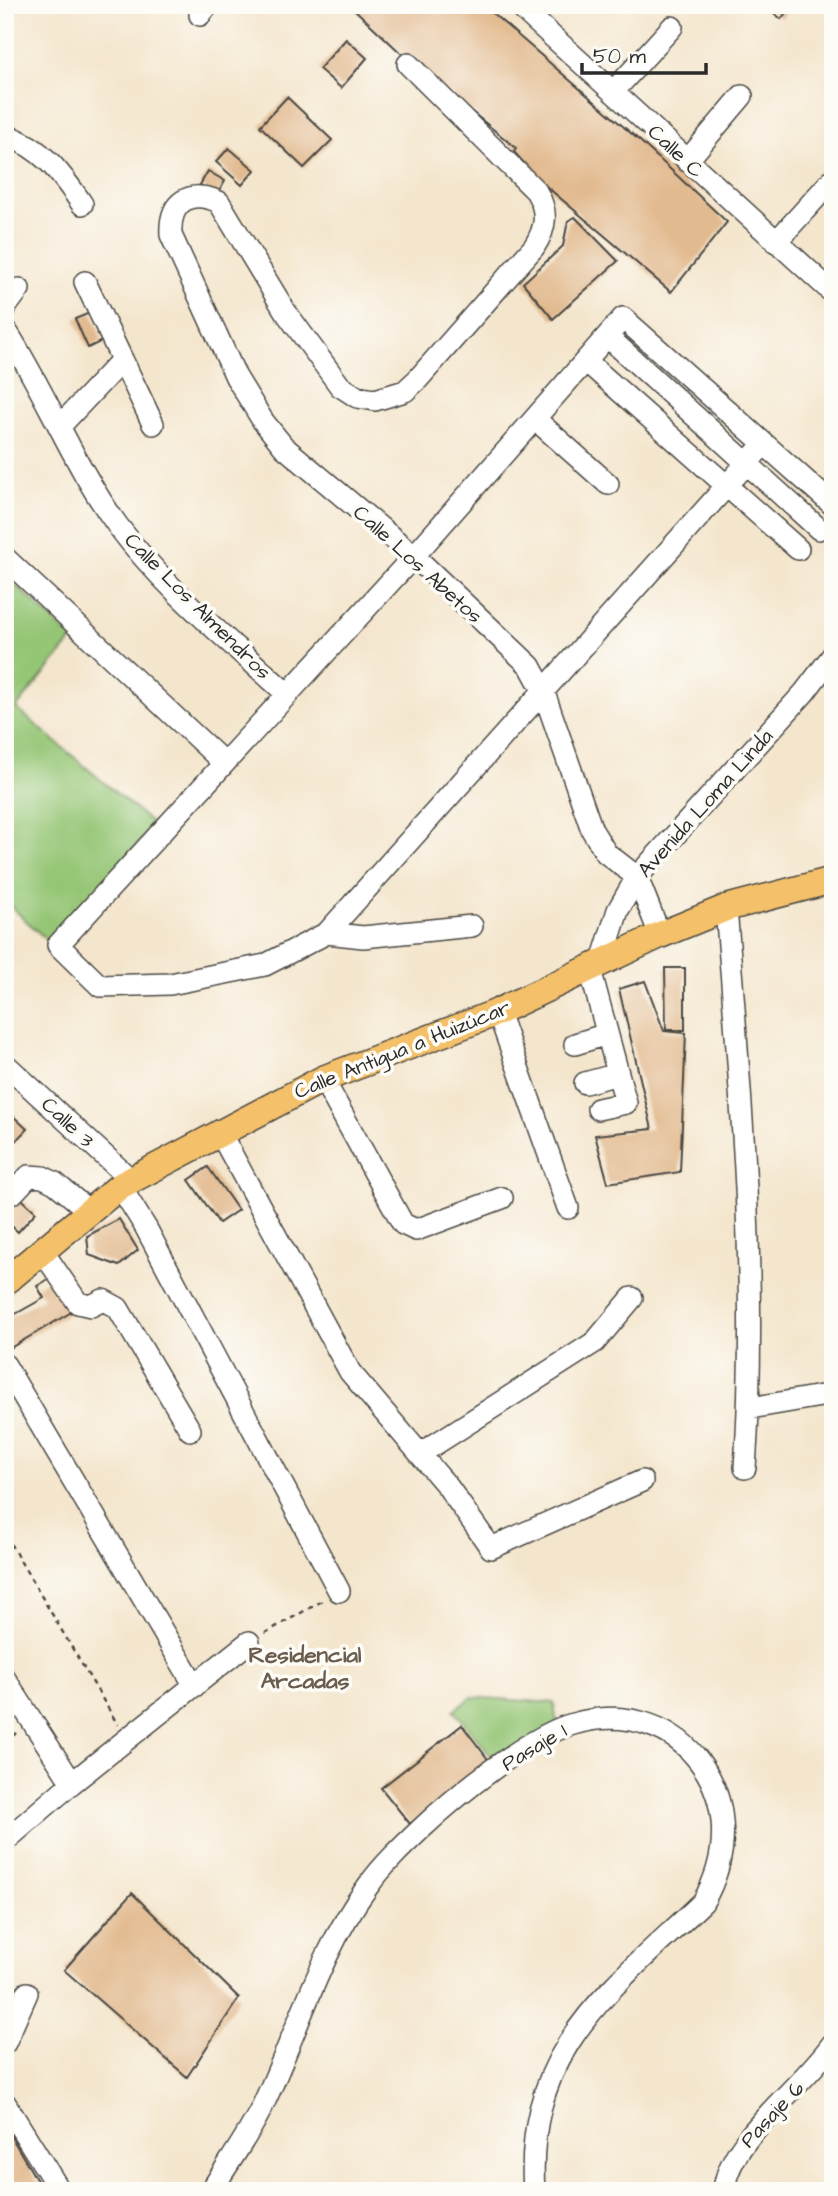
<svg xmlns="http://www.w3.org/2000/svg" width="838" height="2196" viewBox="0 0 838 2196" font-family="'Architects Daughter',sans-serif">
  <rect width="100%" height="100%" fill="#fdfcf7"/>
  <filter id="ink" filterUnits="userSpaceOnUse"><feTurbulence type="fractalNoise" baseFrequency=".0143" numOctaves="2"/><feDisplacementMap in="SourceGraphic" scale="14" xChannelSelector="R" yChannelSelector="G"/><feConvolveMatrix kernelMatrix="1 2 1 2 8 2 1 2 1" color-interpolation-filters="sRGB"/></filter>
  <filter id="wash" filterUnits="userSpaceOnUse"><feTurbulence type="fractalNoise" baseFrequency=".00686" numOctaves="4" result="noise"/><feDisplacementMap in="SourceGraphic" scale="28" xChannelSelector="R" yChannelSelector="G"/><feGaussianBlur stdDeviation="1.57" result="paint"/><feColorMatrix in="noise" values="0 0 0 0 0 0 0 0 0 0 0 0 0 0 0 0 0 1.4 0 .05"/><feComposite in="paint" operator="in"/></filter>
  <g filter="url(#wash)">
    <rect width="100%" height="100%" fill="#f4e6cd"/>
    <path fill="#95c676" stroke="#607850" stroke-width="2" d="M5,575L73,639L16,708L154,825L51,944L5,901Z
      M472,1697L554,1703L557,1727L493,1759L454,1710Z"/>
    <g id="blocks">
      <path fill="#e2ba8f" d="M354,5H483L640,141L727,222L671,292L540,181L514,152L516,148L405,57L352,7Z
        M765,5H792L781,19Z
        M346,39L367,58L341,88L319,69Z
        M287,97L332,140L304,168L260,126Z
        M229,148L255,170L242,185L216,162Z
        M208,171L225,181L217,195L200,185Z
        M575,217L618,261L553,319L523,283L563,246L568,221Z
        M92,312L102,341L88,348L75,319Z
        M665,968H685V1030H666Z
        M645,981L664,1031L686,1033L680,1172L608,1183L595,1135L652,1129L619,989Z
        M11,1114L27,1129L5,1152V1120Z
        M208,1167L238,1210L219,1223L189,1180Z
        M5,1184L36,1212L18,1232L5,1220Z
        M119,1219L138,1250L119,1266L89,1255L87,1236Z
        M54,1276L75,1310L5,1351V1320L44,1298L37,1286Z
        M462,1725L490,1762L410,1824L381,1788Z
        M132,1893L239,1998L187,2077L64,1970Z
        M5,2126L43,2191H5Z"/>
    </g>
  </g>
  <g filter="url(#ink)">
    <use href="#blocks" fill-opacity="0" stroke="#494743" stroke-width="2"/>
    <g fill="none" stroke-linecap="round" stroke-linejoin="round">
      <g stroke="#494743" stroke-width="24">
        <path id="minor" d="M518,5L833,293
          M200,15L208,5
          M408,64L536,191C548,211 547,227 534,247L418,379L405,391L375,400L357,397L340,386L285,311L219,202C190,189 169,201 171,235L236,377L263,421L284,447L414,556L530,666L543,690L592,830L606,853L637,877L660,935
          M613,92L672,27
          M5,135C42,147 61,173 82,204
          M687,161L742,96
          M776,242L833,179
          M85,282L153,424
          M5,308L19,289
          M7,332C47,395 74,466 118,526C165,589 230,641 287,694
          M608,337L819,529
          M587,362L798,549
          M535,419L608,484
          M60,426L122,360
          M764,444L327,933L265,965L170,984L100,986L58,945L414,556L623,318L833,505
          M5,558L224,763
          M726,908C741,1094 758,1282 745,1468
          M327,933L363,937L472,926
          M601,964L618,910L637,877L804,693L833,655
          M590,969L626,1103L598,1109
          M498,1012L568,1208
          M575,1044L607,1034
          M5,1064L131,1180
          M323,1079L403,1224L416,1230L502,1198
          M585,1083L618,1074
          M219,1131L350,1372L448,1487L491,1548L642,1481
          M120,1186L146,1228L339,1591
          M14,1192L29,1176L43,1177L55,1183L89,1211
          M41,1249L78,1303L91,1306L103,1300L118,1308L190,1430
          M5,1365L195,1686
          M750,1408L833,1394
          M420,1454L595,1342L632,1298
          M5,1679L72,1783
          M5,1841L72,1783L249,1642
          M5,2043L27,1993
          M5,2103L60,2191
          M211,2191C228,2163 249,2135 263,2105C297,2033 320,1951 368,1886C383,1865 403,1846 422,1828C456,1796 529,1736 573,1724C685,1692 760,1804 703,1902C611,1990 524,2048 534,2191
          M724,2191C727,2140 803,2087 833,2043"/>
      </g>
      <g stroke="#494743" stroke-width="29">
        <path id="major" d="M5,1282L120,1186L323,1079L493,1014L660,935L726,908L833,880"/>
      </g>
      <path stroke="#494743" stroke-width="2.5" stroke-dasharray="5 5" stroke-linecap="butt" d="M5,1535L118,1725
        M265,1633L324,1600
        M5,1742L16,1733"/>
      <use href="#minor" stroke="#fff" stroke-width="21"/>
      <use href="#major" stroke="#f4c16a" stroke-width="26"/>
    </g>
  </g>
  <g text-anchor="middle" stroke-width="7" stroke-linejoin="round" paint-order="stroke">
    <g font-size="21" fill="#2b2b2b" stroke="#fdfcf7">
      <text transform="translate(676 151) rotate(43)" y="7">Calle C</text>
      <text transform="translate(418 564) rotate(42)" y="7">Calle Los Abetos</text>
      <text transform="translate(198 606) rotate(45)" y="7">Calle Los Almendros</text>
      <text transform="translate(705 803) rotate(-48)" y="7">Avenida Loma Linda</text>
      <text transform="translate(402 1049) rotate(-22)" y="7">Calle Antigua a Huizúcar</text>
      <text transform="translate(68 1122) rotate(43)" y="7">Calle 3</text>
      <text transform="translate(534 1747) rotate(-31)" y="7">Pasaje 1</text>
      <text transform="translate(772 2114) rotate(-47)" y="7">Pasaje 6</text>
    </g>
    <g font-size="23" font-weight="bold" fill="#6b5d4e" stroke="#fdfcf7">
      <text x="305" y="1662">Residencial<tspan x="305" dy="26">Arcadas</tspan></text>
    </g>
  </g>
  <rect width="838" height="2196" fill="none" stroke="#fdfcf7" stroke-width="28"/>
  <path d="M582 63v10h124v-10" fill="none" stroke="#2b2b2b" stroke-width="3.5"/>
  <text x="593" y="63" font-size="21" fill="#2b2b2b" stroke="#fdfcf7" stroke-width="5" paint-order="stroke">50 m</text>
</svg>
